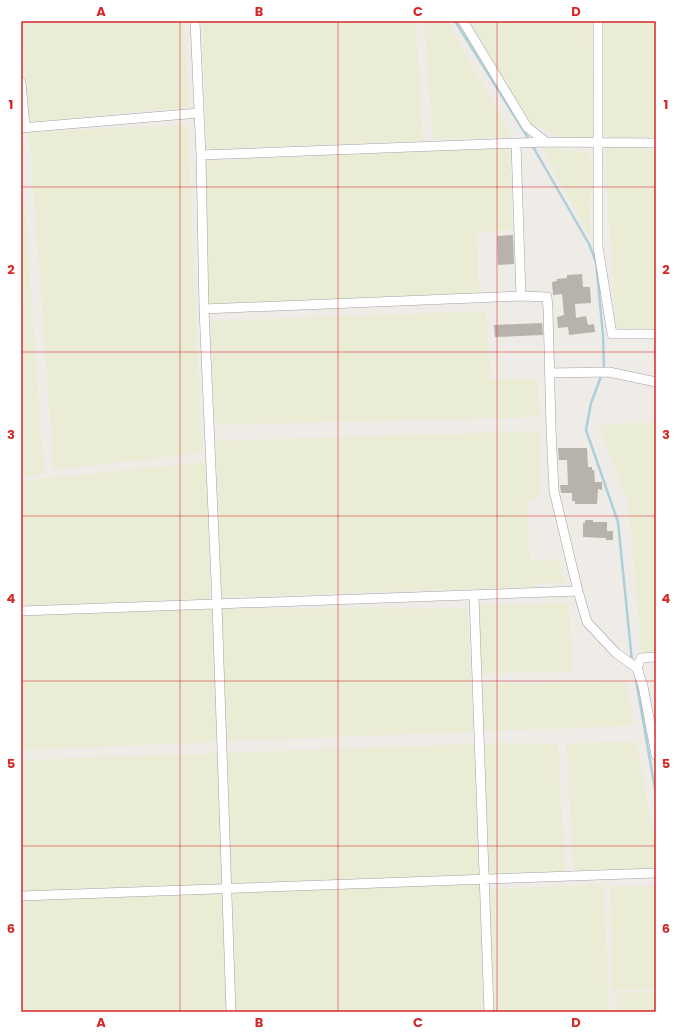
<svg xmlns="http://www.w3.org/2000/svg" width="677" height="1033" viewBox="0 0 677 1033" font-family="Poppins,sans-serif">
  <rect width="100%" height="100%" fill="#efece7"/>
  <path fill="#ebecd5" d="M21,21H184L189,107L29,122Z
    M202,21H416L423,141L207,149Z
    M424,21H447L512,137L433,139Z
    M469,21H591L594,133L588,139L560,138L530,123Z
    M601,21H656V137H607L602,134Z
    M188,125L202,453L54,470L29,132Z
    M541,147L588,153L591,158L590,237Z
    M607,147L656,149V329L616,328L605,151Z
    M510,148L512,229L477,233L479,294L208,308L205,161Z
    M21,152L44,474L21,476Z
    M486,311L491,380L538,379L539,417L215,425L210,321Z
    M656,422V652L642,653L628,501L598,425Z
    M539,431V497L527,500L530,560L558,559L565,583H536V587L222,597L215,441Z
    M206,462L210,599L21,606V481Z
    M569,603L572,672L482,673L479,605Z
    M467,608L474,732L226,741L220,609Z
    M212,609L218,742L21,750V616Z
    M626,682L634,726L483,731L482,684Z
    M636,741L656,849V869L574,871L566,744Z
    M482,743L558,744L565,871L487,874Z
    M476,744L484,1012H21V760Z
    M604,884L609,1012H493L488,889Z
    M610,886H656V928H655L656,989L612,990Z
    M656,992V1012H617L616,993Z"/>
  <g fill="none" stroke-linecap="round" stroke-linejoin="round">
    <path stroke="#add0d8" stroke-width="2.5" d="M455,21L530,141
      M532,145L589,244L596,262L603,335L604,369
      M602,374L591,403L586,430L618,522L632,661
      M636,680L656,795"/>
  </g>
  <path fill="#b8b2ad" d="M513,235L514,264L498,265L497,236Z
    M582,274L583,287H590L591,303L575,304L576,318L586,316L588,325L594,324L595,332L569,335L568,327L558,328L557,317L564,315L562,294L553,295L552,282L557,281V279L567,278V275Z
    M542,323L543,335L495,337L494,325Z
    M558,448H587L588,467H592V470H594L595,482H602V490L598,489L597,504H575V501H572V493H561L560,485H568L567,460H559Z
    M585,520H593V522H607V531H613V540H606V538L583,537V523H585Z"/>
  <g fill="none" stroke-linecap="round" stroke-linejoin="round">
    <g stroke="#a1a1a1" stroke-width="10">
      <path id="minor" d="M195,21L201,155L204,309L217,604L231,1012
        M463,21L527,127L546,142
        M598,21V247L612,334H656
        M21,82L25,127
        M21,128L199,113
        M516,143L521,296
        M201,155L546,142L656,143
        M204,309L521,296L547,297L548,309L551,428L554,491L578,591L587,622L616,653L637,668L643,686L656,755
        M550,373L609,372L656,382
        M474,595L489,1012
        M21,611L578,591
        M637,668L641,658L656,657
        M21,896L656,873"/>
    </g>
    <use href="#minor" stroke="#fff" stroke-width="9"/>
  </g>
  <path fill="none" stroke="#d62828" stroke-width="1" stroke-opacity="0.55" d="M180,21V1012M338,21V1012M497,21V1012M21,187H656M21,352H656M21,516H656M21,681H656M21,846H656"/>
  <rect width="677" height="1033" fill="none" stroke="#ffffff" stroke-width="44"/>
  <rect x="22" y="22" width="633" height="989" fill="none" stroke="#d62828" stroke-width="1.5"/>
  <g font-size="13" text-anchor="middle" font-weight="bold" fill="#d62828">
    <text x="101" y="16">A</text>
    <text x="259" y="16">B</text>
    <text x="418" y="16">C</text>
    <text x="576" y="16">D</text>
    <text x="11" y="109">1</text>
    <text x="666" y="109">1</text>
    <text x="11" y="274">2</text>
    <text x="666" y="274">2</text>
    <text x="11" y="439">3</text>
    <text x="666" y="439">3</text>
    <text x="11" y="603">4</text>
    <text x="666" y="603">4</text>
    <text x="11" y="768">5</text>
    <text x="666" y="768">5</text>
    <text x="11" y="933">6</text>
    <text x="666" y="933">6</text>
    <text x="101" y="1027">A</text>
    <text x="259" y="1027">B</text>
    <text x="418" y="1027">C</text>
    <text x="576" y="1027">D</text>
  </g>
</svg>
